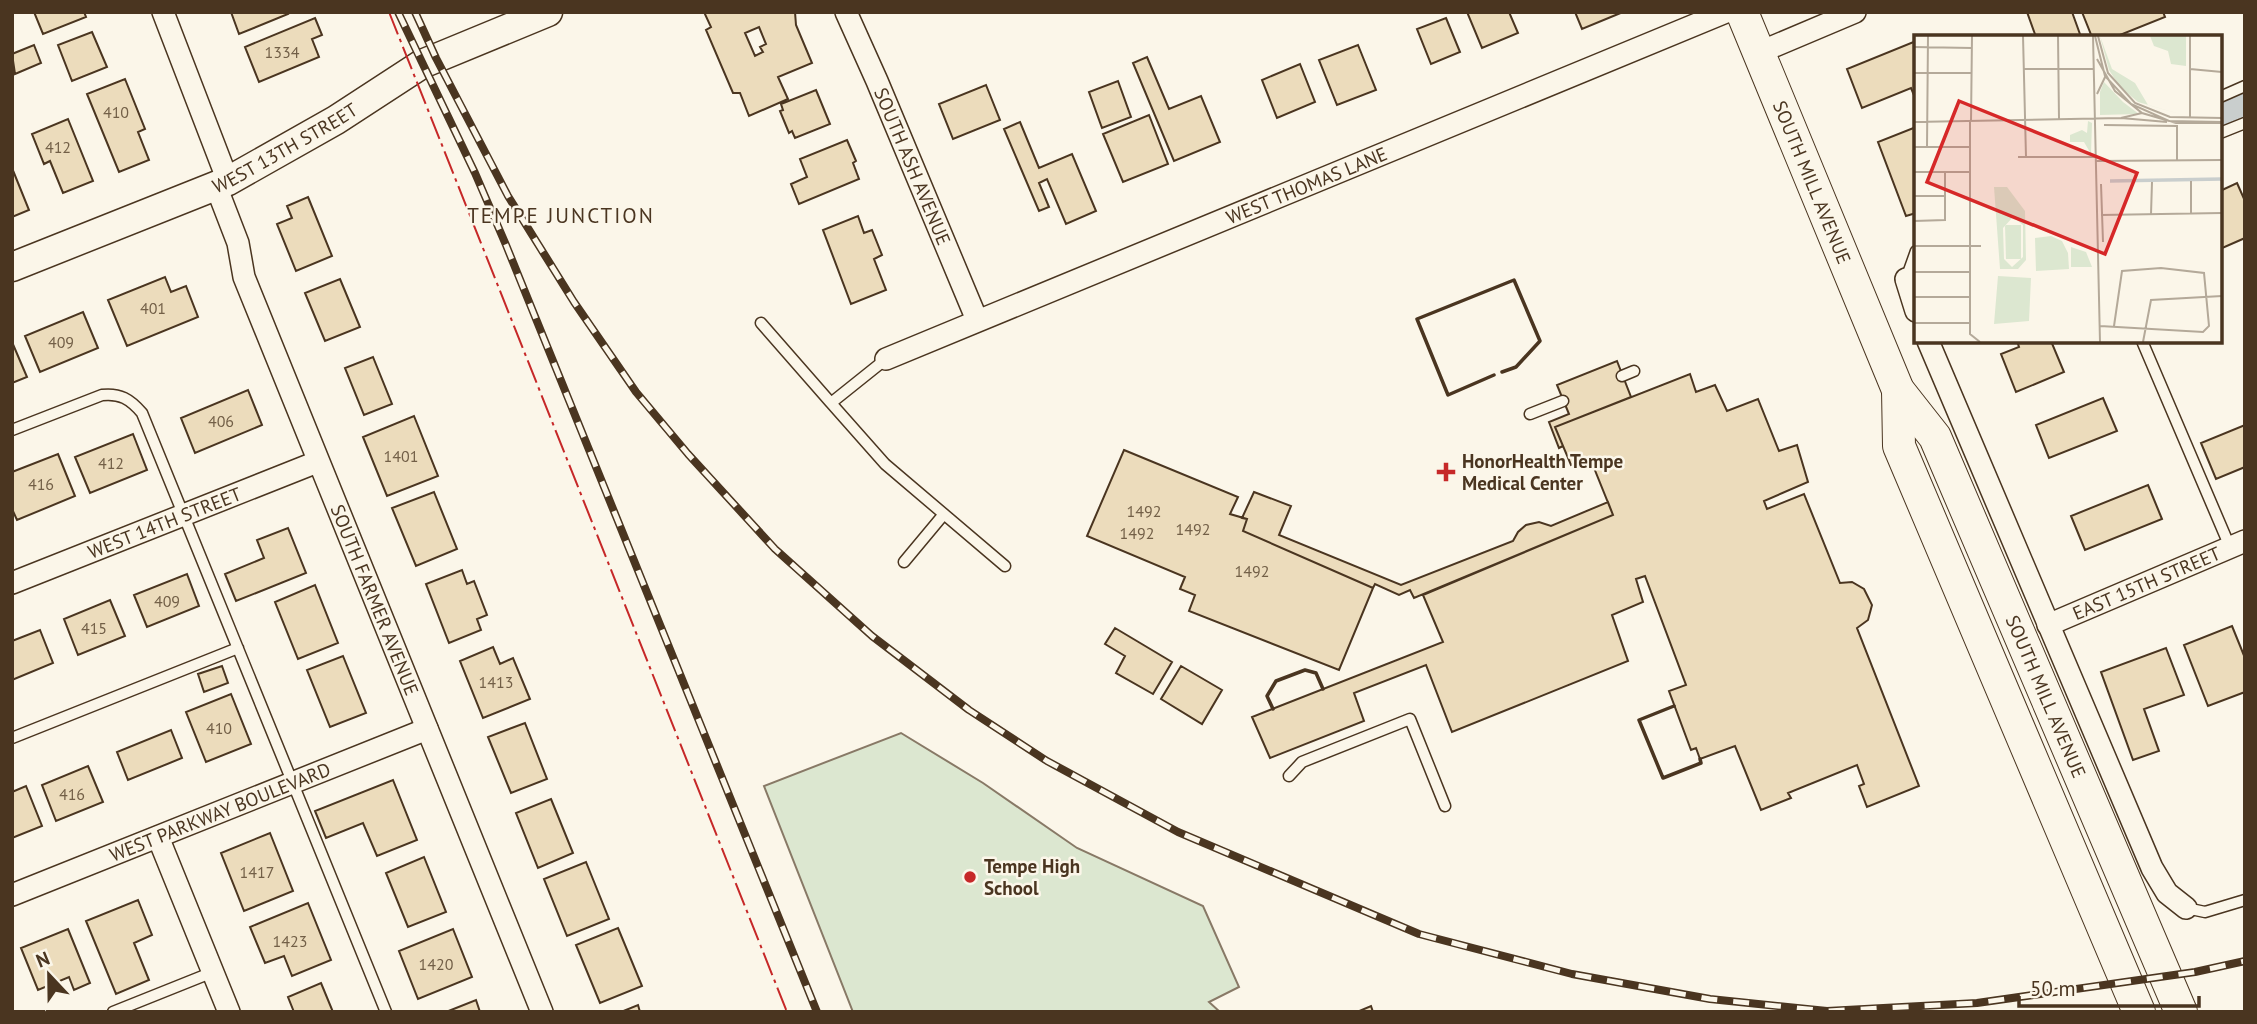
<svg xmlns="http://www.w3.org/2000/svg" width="2257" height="1024" font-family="'PT Sans',sans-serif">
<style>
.green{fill:#dce7d0;stroke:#887966;stroke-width:2}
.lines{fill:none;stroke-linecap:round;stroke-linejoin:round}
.canal{stroke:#c9cecd;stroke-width:24}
.building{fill:#ecdcbc;stroke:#4a3520;stroke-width:2;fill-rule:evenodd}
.service-casing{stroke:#4a3520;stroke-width:13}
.minor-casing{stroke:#4a3520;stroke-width:24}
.tertiary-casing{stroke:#4a3520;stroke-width:31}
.secondary-casing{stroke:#4a3520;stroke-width:34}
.service{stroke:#fbf6e9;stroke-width:10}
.minor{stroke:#fbf6e9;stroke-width:21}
.tertiary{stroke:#fbf6e9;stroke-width:28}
.secondary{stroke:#fbf6e9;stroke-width:32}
.rail-casing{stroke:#4a3520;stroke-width:8}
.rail{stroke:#fbf6e9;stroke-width:5;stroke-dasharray:16;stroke-linecap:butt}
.wall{stroke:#4a3520;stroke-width:3.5}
.power{stroke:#c62828;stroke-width:2;stroke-dasharray:24 5 3.5 5;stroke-linecap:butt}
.poi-dot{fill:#c62828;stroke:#fbf6e9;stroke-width:2.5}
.labels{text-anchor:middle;stroke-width:5;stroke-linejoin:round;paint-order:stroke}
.number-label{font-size:16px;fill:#725f47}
.street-label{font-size:19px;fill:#4a3520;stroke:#fbf6e9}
.poi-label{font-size:19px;font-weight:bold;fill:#4a3520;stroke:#fbf6e9;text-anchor:start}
.neighbourhood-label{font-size:21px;letter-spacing:2px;fill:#4a3520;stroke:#fbf6e9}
.inset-river{fill:none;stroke:#c9cecd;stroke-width:3.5}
.inset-road{fill:none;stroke:#b4a999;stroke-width:2}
.view{fill:#d62828;fill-opacity:0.15;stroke:#d62828;stroke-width:3.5}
.inset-edge{fill:none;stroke:#4a3520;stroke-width:3.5}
</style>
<rect width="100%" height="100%" fill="#fbf6e9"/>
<path class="green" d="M901,733L983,783L1077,848L1203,906L1239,987L1209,1002L1220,1012H853L764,786Z"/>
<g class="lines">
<path class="canal" d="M2220,115L2245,104"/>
</g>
<path class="building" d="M34,12H84L86,17L43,34Z
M231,12H287L288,14L239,34Z
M704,12H795L796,25L812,63L778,77L788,99L749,116L740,93H733L706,30L711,27ZM759,27L766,44L760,47L763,52L755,56L745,33Z
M1467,12H1509L1518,33L1482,48Z
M1575,12H1623L1582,29Z
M2027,12H2072L2081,37H2036Z
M2082,12H2163L2165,17L2115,37H2092Z
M315,18L322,35L312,39L319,57L259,82L245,47Z
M1446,18L1460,52L1431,64L1417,29Z
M92,32L107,67L72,81L58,45Z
M1916,41V100L1911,88L1862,108L1847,69Z
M34,45L41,63L15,74L12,54Z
M1358,45L1376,90L1337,105L1319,60Z
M1147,57L1169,109L1201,96L1220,142L1174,161L1133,63Z
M1300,64L1315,102L1277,118L1262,80Z
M125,79L145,129L138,132L149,160L119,172L87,94Z
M1118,81L1131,117L1102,128L1089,92Z
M986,85L1000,120L953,139L939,104Z
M816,90L830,124L795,138L792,131L789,133L780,111L783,110L781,104Z
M1149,115L1168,164L1123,182L1103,134Z
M68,119L93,181L63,193L50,161L44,164L32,134Z
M1020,122L1039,168L1072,154L1096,211L1066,224L1047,179L1039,183L1049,207L1039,211L1004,129Z
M1916,127V213L1906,216L1878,142Z
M847,140L856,161L853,163L859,179L799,204L791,184L807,177L800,159Z
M12,168L29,210L12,217Z
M2237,183L2245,201V238L2220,249V191Z
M308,197L332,256L296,271L277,224L292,218L287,206Z
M858,216L864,233L872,230L882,255L874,259L886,290L851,304L823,230Z
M165,277L171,292L186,286L198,317L127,346L108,300Z
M340,279L360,327L325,341L305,293Z
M83,312L98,348L40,372L25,336Z
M2017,341H2051L2064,372L2016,392L2001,354L2019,347Z
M12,342L27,377L12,383Z
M373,357L392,404L364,415L345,368Z
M1617,361L1631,397L1555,427L1563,446L1559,448L1549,422L1569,414L1557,385Z
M1690,374L1696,392L1715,385L1727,411L1758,399L1779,451L1797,445L1808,482L1764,501L1767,509L1804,494L1840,583L1852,582L1864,589L1872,605L1868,620L1857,628L1919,786L1867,807L1859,786L1864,784L1857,765L1788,793L1791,798L1761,810L1735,746L1700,759L1696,748L1691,750L1669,691L1686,685L1645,576L1636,579L1643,602L1612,615L1628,661L1452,732L1426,665L1354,693L1364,721L1270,758L1252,717L1443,642L1423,595L1613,515L1590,458L1571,465L1555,427Z
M248,390L262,425L195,453L181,418Z
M2103,398L2117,431L2049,458L2036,425Z
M414,416L438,476L387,496L363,437Z
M2245,425V467L2216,479L2201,443Z
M133,434L147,470L90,493L75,457Z
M1124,450L1238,497L1230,514L1247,519L1243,531L1373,588L1339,670L1189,611L1195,595L1180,589L1185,577L1087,536Z
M58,454L75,496L17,520L12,509V472Z
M2148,485L2162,519L2085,550L2071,516Z
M434,492L457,549L416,566L392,508Z
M1254,492L1291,506L1279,535L1401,585L1513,541L1518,532L1526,525L1539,522L1551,526L1608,502L1613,515L1414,598L1410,590L1399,595L1375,584L1373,588L1243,531L1247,519L1242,518Z
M288,528L306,573L236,601L225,574L264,558L257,540Z
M462,570L467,584L474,581L487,615L477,619L481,630L449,643L426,584Z
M187,574L199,606L147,627L134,595Z
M315,585L338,643L298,659L275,602Z
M110,600L125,636L78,655L64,619Z
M2232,626L2245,658V692L2208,706L2184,645Z
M1115,628L1172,662L1153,694L1116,673L1125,656L1105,644Z
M40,630L53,663L12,680V641Z
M493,647L500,664L513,658L530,699L483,718L460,661Z
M2166,648L2184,695L2144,709L2159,751L2133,760L2101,672Z
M343,656L366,713L330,727L307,670Z
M222,666L228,683L204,692L198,674Z
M1181,666L1222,690L1202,724L1161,699Z
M231,694L251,744L206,762L186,712Z
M525,723L547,779L511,793L488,737Z
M171,730L182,758L128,780L117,752Z
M88,766L103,802L56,821L42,785Z
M393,780L417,840L377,856L363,823L326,838L315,811Z
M26,786L42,826L12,838V792Z
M551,799L573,853L538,868L516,813Z
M270,833L293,891L244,911L221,853Z
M424,857L446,912L408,927L386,873Z
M586,862L609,919L567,936L544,879Z
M138,900L152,935L134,943L149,980L116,994L86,921Z
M308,903L331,960L292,976L284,956L265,963L250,927Z
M618,928L642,986L600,1003L576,945Z
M68,929L90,983L74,990L69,977L38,990L21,948Z
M453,929L472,977L418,999L399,951Z
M321,983L333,1012H294L288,997Z
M476,1000L480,1012H446Z
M638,1005L640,1012H621Z
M1371,1006L1373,1012H1357Z"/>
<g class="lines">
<g class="service-casing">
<path id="service" d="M2220,97L2245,86
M2220,133L2245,123
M1906,279L1916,251
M761,323L831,403L886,359
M2142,341L2230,547
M1622,376L1634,371
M831,403L885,464L1005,566
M1530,414L1563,401
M12,430L102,395C120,393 130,399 142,413L386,1012
M904,562L944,514
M12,738L238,648
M1289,776L1302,762L1410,719L1445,806
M2186,908L2205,912L2245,900
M113,1012L213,972"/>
</g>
<g class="minor-casing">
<g id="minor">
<path d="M163,12L228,181"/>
<path id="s1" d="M846,12L877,81L977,320"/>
<path d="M1758,53L1855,12"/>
<path id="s2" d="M216,186L238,243L244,277L542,1012"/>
<path d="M1906,279L1916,311"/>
<path d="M1928,341L2152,868L2167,893L2186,908"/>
<path id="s3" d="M886,359L1726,12"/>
<path id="s4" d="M12,583L317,462"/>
<path id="s5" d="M2048,625L2245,541"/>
<path d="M158,837L229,1012"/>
<path id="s6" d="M12,895L427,729"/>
</g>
</g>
<g class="tertiary-casing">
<g id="tertiary">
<path id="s7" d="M12,267L228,181L336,120L422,64L548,12"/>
</g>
</g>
<g class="secondary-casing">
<g id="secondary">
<path id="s8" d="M1742,12L1898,390L1935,437L2181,1012"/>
<path d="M1898,390L1899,446L2139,1012"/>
</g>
</g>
<use href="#service" class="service"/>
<use href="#minor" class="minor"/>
<use href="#tertiary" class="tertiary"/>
<use href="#secondary" class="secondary"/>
<g class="rail-casing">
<path id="rail" d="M398,12L475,173L506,245L817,1012
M415,12L436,58L508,196L574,302L636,392L688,454L775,549L872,636L969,710L1047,761L1178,832L1419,934L1572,974L1710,999L1827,1011L1977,1003L2195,972L2245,961"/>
</g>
<use href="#rail" class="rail"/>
<path class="wall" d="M1494,375L1448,395L1417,319L1514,280L1540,341L1516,367L1502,372
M1674,706L1639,720L1663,778L1701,763L1700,759
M1273,709L1267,696L1276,681L1305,670L1316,673L1323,689"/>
<path class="power" d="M389,12L787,1012"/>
</g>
<g class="poi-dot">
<path d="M1442.5 461.5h7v7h7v7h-7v7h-7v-7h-7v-7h7z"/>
<circle cx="970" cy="877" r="7"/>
</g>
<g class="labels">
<g class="number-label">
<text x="282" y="58">1334</text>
<text x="116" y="118">410</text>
<text x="58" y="153">412</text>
<text x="153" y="314">401</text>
<text x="61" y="348">409</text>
<text x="221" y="427">406</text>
<text x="401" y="462">1401</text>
<text x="111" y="469">412</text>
<text x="41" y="490">416</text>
<text x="1144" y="517">1492</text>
<text x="1193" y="535">1492</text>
<text x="1137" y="539">1492</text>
<text x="1252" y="577">1492</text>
<text x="167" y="607">409</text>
<text x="94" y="634">415</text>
<text x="496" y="688">1413</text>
<text x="219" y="734">410</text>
<text x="72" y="800">416</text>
<text x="257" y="878">1417</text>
<text x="290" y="947">1423</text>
<text x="436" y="970">1420</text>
</g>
<g class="street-label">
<text dy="7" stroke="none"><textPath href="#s7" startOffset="298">WEST 13TH STREET</textPath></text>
<text dy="7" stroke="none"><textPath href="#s1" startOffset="168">SOUTH ASH AVENUE</textPath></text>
<text dy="7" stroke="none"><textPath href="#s8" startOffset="184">SOUTH MILL AVENUE</textPath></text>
<text dy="7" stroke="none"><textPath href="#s3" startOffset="455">WEST THOMAS LANE</textPath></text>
<text dy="7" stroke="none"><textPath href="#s4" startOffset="164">WEST 14TH STREET</textPath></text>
<text dy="7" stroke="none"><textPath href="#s5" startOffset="107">EAST 15TH STREET</textPath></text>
<text dy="7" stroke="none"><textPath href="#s2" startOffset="444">SOUTH FARMER AVENUE</textPath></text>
<text dy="7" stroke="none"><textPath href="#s8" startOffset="751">SOUTH MILL AVENUE</textPath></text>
<text dy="7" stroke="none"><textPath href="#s6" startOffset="224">WEST PARKWAY BOULEVARD</textPath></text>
</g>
<g class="poi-label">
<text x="1462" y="468">HonorHealth Tempe<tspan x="1462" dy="22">Medical Center</tspan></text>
<text x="984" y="873">Tempe High<tspan x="984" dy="22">School</tspan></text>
</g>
<g class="neighbourhood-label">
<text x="561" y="223">TEMPE JUNCTION</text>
</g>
</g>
<g transform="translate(1914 35)">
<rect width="308" height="308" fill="#fbf6e9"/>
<path d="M186,1L198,34L221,48L234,70L273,81L224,67L206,52L195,35ZM236,1H272V31L257,29L254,16L240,11ZM190,47L209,67L225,79L186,80V57ZM174,86L178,88L177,119L170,107H156V100L168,95L173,98ZM80,152H93L111,176L112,225L104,234H86ZM99,182L109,190V222L98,232L90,224L89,193ZM91,190H107V224H92ZM137,201L148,206L154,218L155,234L122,236L121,203ZM157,212L172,217L178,232H157ZM84,241L117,243L115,286L80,289Z" fill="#dce7d0" fill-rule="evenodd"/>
<path class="inset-river" d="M196,146L308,144"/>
<path class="inset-road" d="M109,1L112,122M144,1L145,84M179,1L186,307M181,1L191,41L217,69L255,86L308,87M184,1L194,38L221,68L256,82L308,83M276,1V82M0,12L58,13M183,24L201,56L228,78L262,88H308M109,34H180M276,34L308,37M0,38H58M183,59L192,40M207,83L253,87M0,87L207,83L228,78M56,87V299L66,307M57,87L58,1M190,90L263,91V125M0,112H56M13,112L14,1M104,122H182M182,126L308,125M0,137H56M277,146V179M187,149L189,207M0,161H31M237,179L238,147M187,180L308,178M0,186L31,185V137M0,211H67M0,237H56M0,262H56M0,288H56M186,291L289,297L295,291L290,238L247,233L208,236L200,291M229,307L237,265L308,261"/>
<path class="view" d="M45,66L223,138L191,219L13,147Z"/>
<rect width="308" height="308" class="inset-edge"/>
</g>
<rect width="2257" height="1024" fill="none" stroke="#4a3520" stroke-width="28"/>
<g transform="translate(49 975) rotate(338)" stroke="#fbf6e9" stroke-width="5" paint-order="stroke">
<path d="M0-5L12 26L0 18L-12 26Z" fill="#4a3520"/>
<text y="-10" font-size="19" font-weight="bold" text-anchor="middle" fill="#4a3520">N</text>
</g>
<path d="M2019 996v10h180v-10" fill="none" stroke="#4a3520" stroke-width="3.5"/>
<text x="2030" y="996" font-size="21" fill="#4a3520" stroke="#fbf6e9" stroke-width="5" paint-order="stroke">50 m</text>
</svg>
